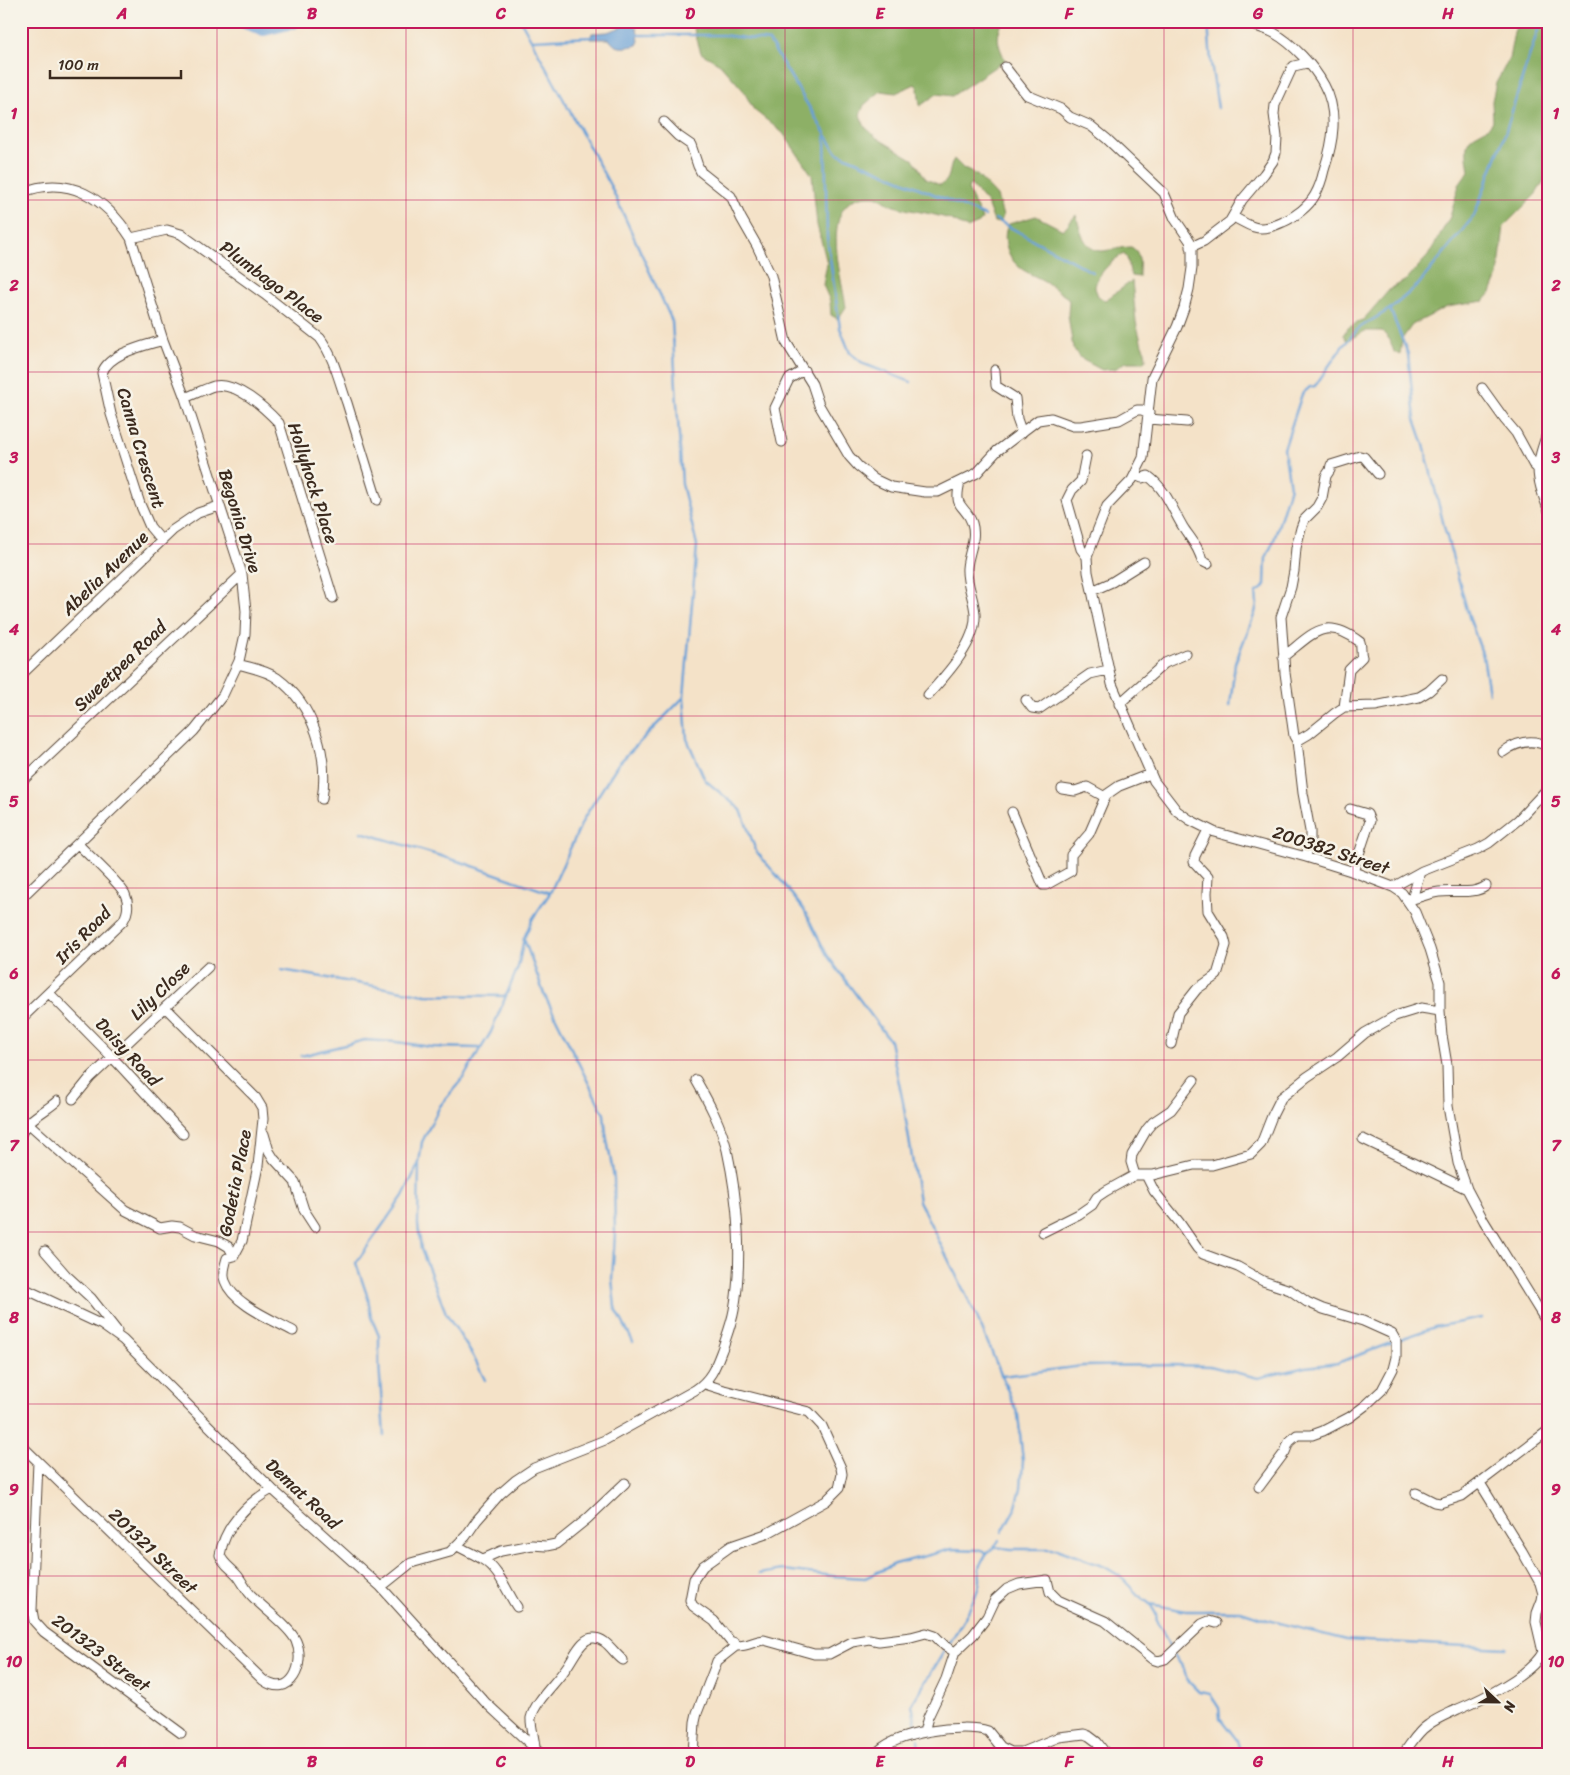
<svg xmlns="http://www.w3.org/2000/svg" width="1570" height="1775" font-family="Sriracha,sans-serif">
<style>
.forest{fill:#8db066;stroke:#646d42}
.water{fill:#69a0d7;stroke:#52657a}
.lines{fill:none;stroke-linecap:round;stroke-linejoin:round}
.stream{stroke:#69a0d7;stroke-width:2.5}
.river{stroke:#69a0d7;stroke-width:16}
.minor-casing{stroke:#574638;stroke-width:11}
.minor{stroke:#fff;stroke-width:9}
.grid{fill:none;stroke:#c2185b;stroke-width:1;stroke-opacity:0.55}
.labels{text-anchor:middle;stroke-width:5;stroke-linejoin:round;paint-order:stroke}
.street-label{font-size:18px;fill:#3b2a1e;stroke:#f7f3e8}
.neatline{fill:none;stroke:#c2185b;stroke-width:2}
.grid-label{font-size:16px;text-anchor:middle;font-weight:bold;fill:#c2185b}
</style>
<rect width="100%" height="100%" fill="#f7f3e8"/>
<filter id="ink" filterUnits="userSpaceOnUse"><feTurbulence type="fractalNoise" baseFrequency=".02" numOctaves="2"/><feDisplacementMap in="SourceGraphic" scale="10" xChannelSelector="R" yChannelSelector="G"/><feConvolveMatrix kernelMatrix="1 2 1 2 8 2 1 2 1" color-interpolation-filters="sRGB"/></filter>
<filter id="wash" filterUnits="userSpaceOnUse"><feTurbulence type="fractalNoise" baseFrequency=".0096" numOctaves="4" result="noise"/><feDisplacementMap in="SourceGraphic" scale="20" xChannelSelector="R" yChannelSelector="G"/><feGaussianBlur stdDeviation="1.12" result="paint"/><feColorMatrix in="noise" values="0 0 0 0 0 0 0 0 0 0 0 0 0 0 0 0 0 1.4 0 .05"/><feComposite in="paint" operator="in"/></filter>
<g filter="url(#wash)">
<rect width="100%" height="100%" fill="#f4e2c8"/>
<path class="forest" d="M723,21H1003C995,38 998,44 1005,60L952,96L937,94L920,106L918,88L915,84L896,93L881,91L864,105L860,115L865,127L877,138L914,160L926,179L940,185C952,181 948,168 954,159L964,169L977,175L997,196L1003,216L999,223L994,222L987,203L971,185H969L968,190L982,219L979,223L967,228C959,224 951,219 943,217C927,212 909,211 894,206C887,204 880,196 873,196C816,194 841,274 846,307L838,319L831,315L830,301L823,285L827,263L817,225L812,175L783,133L754,110L743,90L720,64L701,53L693,26Z
M1519,21H1549V172L1536,194L1504,226L1498,276L1491,293L1484,301L1447,307L1412,325L1402,339L1400,355L1394,352L1390,340L1382,331H1365L1347,341L1343,335L1348,328L1364,319L1390,289L1406,280L1428,256L1450,217L1459,185L1469,171C1468,163 1466,154 1467,146C1469,132 1488,133 1493,121L1492,101L1496,83L1509,59L1514,32Z
M1076,215C1080,229 1084,252 1103,251C1112,250 1121,247 1131,247C1142,252 1139,266 1139,277L1131,276L1127,258L1124,254C1114,258 1095,276 1095,288C1096,291 1097,293 1098,296L1104,300L1107,299L1132,281L1136,322L1142,345L1145,351L1146,359L1144,362H1125L1115,369L1102,370L1083,360L1077,354L1073,348L1068,315L1069,301L1068,298C1060,293 1053,287 1046,282C1036,276 1023,272 1016,264C1007,255 1001,235 1009,224L1036,216L1063,230Z"/>
<path class="water" d="M631,24L637,28L639,41L637,45C625,48 616,50 609,39H590L592,33L607,32Z"/>
<g class="lines">
<path class="stream" d="M521,21L611,187L672,321L682,484L697,545L684,697L687,739L705,780L741,810L756,851L778,877L804,910L827,955L890,1041L903,1102L919,1201L977,1317L1018,1415L1023,1461L1021,1488L1016,1507L1002,1532
M1208,21L1211,63L1218,108
M635,35H723L769,41L837,153L985,216
M533,40L592,37
M825,135L827,237L840,328L850,353L864,364L911,382
M995,219L1092,272
M1390,309L1408,354L1415,419L1424,445L1445,530L1469,617L1483,656L1489,693
M1230,706L1235,663L1255,613L1257,604L1256,592L1262,589L1265,585L1266,558L1274,540L1290,487L1284,449L1302,394L1310,387L1315,386L1342,347L1359,328L1390,309L1418,285L1474,216L1504,137L1527,63L1541,21
M361,832L464,863L550,893
M524,939L544,994L604,1114L606,1134L614,1178L615,1234L612,1279L615,1307L633,1342
M282,970L426,995L506,996
M301,1056L365,1040L396,1042L431,1047L480,1048
M419,1165L418,1224L421,1249L446,1313L473,1356L485,1380
M1398,1340L1435,1327L1481,1318
M1002,1376L1083,1366L1171,1365L1210,1366L1258,1378L1306,1367L1338,1363L1393,1342
M384,1436L379,1363V1336L371,1317L368,1298L356,1263L403,1196L419,1163L422,1142L440,1106L463,1078L491,1032L518,967L524,938L533,918L550,893L584,818L618,764L683,698
M995,1547L1010,1549H1057L1105,1567L1120,1576L1138,1595L1150,1604L1156,1614L1157,1623L1162,1630L1171,1650
M759,1574L783,1570L833,1576L865,1578L895,1564L952,1549L981,1550L987,1554
M1150,1604L1186,1611H1241L1268,1620L1346,1640L1506,1648
M949,1644C958,1630 979,1595 980,1580C980,1571 977,1570 982,1561C986,1553 995,1548 999,1540
M1174,1655L1184,1669L1187,1680L1199,1692L1210,1694L1219,1708L1220,1718L1237,1740L1241,1754
M917,1731L912,1704L945,1650
M918,1739L919,1753L921,1754"/>
<path class="river" d="M245,21L264,28L293,21"/>
</g>
</g>
<g filter="url(#ink)">
<g class="lines">
<g class="minor-casing">
<path id="minor" d="M1005,67L1027,95L1061,109L1070,117L1091,126L1107,139L1164,193L1175,219L1190,241L1192,250V268L1189,289L1184,308L1177,327L1152,378L1143,458L1132,480L1107,506L1087,557L1088,572L1112,684L1154,781L1177,811L1190,820L1214,832L1306,857L1351,871L1393,887L1402,893L1415,912L1430,949L1440,982V1011L1442,1035L1447,1065L1448,1106L1458,1163L1467,1189L1484,1221L1549,1326
M664,122L678,136L691,145L698,166L701,172L731,196L741,218L757,246L771,276L786,342L812,384L819,405L849,456L858,466L874,479L891,487L925,492H938L977,473L997,451L1038,420L1051,418L1073,426H1081L1119,420L1137,410H1142L1149,413
M21,193C69,173 106,199 131,238L163,340L185,398L242,574L246,611L245,634L239,661L223,695L194,731L21,898
M1233,217C1240,220 1247,225 1254,227C1264,230 1274,226 1283,222C1295,217 1309,206 1315,195C1319,188 1322,179 1324,170C1333,143 1339,112 1324,85C1314,66 1292,43 1274,33C1265,28 1254,27 1246,21
M131,238L167,230L181,234L264,294L320,338C334,357 339,381 347,403C357,435 367,467 377,500
M1191,247L1204,241L1230,221L1242,200L1264,174L1273,161L1276,153L1277,137L1274,114L1275,105L1292,68L1294,66L1307,63
M995,370L996,386L1015,398L1017,419L1022,433
M1482,388L1505,420L1516,433L1533,464L1537,468
M185,398C195,394 204,389 214,386C236,381 265,408 279,423L333,598
M1148,419L1187,422
M1549,428C1536,466 1533,472 1549,511
M782,442L775,408L789,379L804,370
M1086,456L1081,481L1072,490L1067,500L1081,549L1087,557
M1135,475L1142,478L1148,476C1166,489 1172,509 1183,527C1190,538 1199,547 1202,561L1208,564
M161,540L150,527L140,504L111,414L102,373C109,353 144,346 163,340
M1092,591L1112,582L1144,562
M1283,657C1313,634 1324,615 1360,642C1362,647 1360,652 1362,657L1349,670L1344,707
M238,664C251,668 266,670 277,678C314,705 329,756 322,799
M21,675L173,530L198,513L219,506
M928,695C946,675 977,642 975,614C974,598 966,584 967,568C968,553 977,539 972,523C965,503 953,511 960,482
M1026,700L1032,708L1039,709L1090,674L1108,670
M1119,704L1165,663L1186,654
M1297,741L1309,734L1335,713L1344,707L1375,706L1419,697L1429,691L1442,679
M1503,752C1518,741 1533,738 1549,747
M21,782L242,574
M1062,789L1075,791L1087,787L1105,797
M1350,809L1367,814L1370,821L1353,872
M1012,812L1043,885H1046L1071,871V855L1089,834L1106,795L1119,786L1150,774
M1306,857L1310,841V831L1303,793L1297,741L1294,736L1285,673L1281,617L1291,587L1294,571L1296,548L1301,528L1304,520L1317,507L1322,498L1326,476L1330,470L1331,465L1360,456L1364,457L1378,474
M1393,887L1422,871L1478,849L1489,843L1518,820L1549,787
M1412,899C1421,897 1430,893 1439,892C1454,890 1474,895 1486,886
M1408,900L1412,899L1420,872
M49,993L113,1058L183,1134
M166,1008L256,1098L262,1108L263,1119L258,1166L242,1241L234,1256L227,1258C225,1266 222,1273 225,1281C233,1304 273,1320 293,1331
M21,1019L123,921C128,913 129,903 125,894C118,881 89,856 78,844
M1171,1044L1178,1013L1197,989L1217,975L1226,945L1224,937L1208,911L1207,893L1208,877L1194,862L1195,856L1208,830
M73,1099L90,1078L208,967
M28,1123L125,1210L160,1228L172,1226L180,1227L195,1235L219,1241L229,1247L234,1256
M21,1134C28,1118 45,1112 57,1101
M264,1134L269,1151L274,1159L295,1182L304,1210L315,1227
M1363,1139L1467,1189
M1135,1175L1131,1162L1132,1155L1147,1129L1153,1122L1171,1110L1194,1080
M1146,1175L1154,1191L1179,1222L1197,1248L1203,1254L1238,1267L1263,1281L1290,1290L1307,1302L1323,1309L1363,1321L1392,1334L1396,1341V1357L1393,1369L1382,1390L1366,1405L1350,1417L1323,1431L1312,1435H1297L1289,1442L1285,1452L1259,1487
M1043,1232L1079,1214L1092,1205L1097,1197L1106,1191L1135,1175H1153L1194,1165H1212L1251,1154L1261,1144L1272,1116L1281,1098L1307,1077L1337,1057L1365,1033L1395,1016L1421,1008L1440,1011
M45,1251L66,1275L91,1298L117,1331
M21,1287L102,1325L123,1340L272,1489L381,1587L485,1702L541,1754
M21,1445L263,1680C291,1700 306,1664 296,1641C290,1627 264,1609 253,1597C246,1591 243,1582 237,1575C231,1568 223,1564 220,1555C224,1527 248,1502 272,1489
M38,1462L32,1610L34,1621L44,1632L181,1733
M1416,1493L1434,1502L1440,1503L1462,1496L1549,1430
M458,1546C466,1551 474,1554 482,1559C499,1569 507,1592 517,1607
M483,1559L501,1551L532,1545L546,1546L556,1544L587,1519L625,1483
M381,1587L411,1563L450,1552L466,1536L477,1520L500,1494L516,1480L534,1468L605,1440L695,1390C712,1379 716,1365 723,1347C727,1335 732,1322 734,1310C743,1260 738,1200 727,1150C721,1125 709,1103 696,1080
M736,1646C746,1647 754,1641 764,1640L814,1654H829L852,1642L869,1639L879,1641L911,1637L926,1633L935,1636L945,1646L955,1652
M924,1732L928,1717L946,1679L955,1652L973,1635L987,1617L995,1600L1007,1589L1019,1584L1047,1580L1050,1592L1058,1600L1105,1621L1152,1659L1158,1661L1165,1659L1202,1624L1209,1621L1216,1623
M535,1748C535,1741 530,1723 531,1718C535,1701 556,1683 566,1668C572,1660 576,1650 583,1643C586,1640 589,1638 593,1638C606,1637 614,1654 623,1660
M693,1754L695,1722L697,1713L715,1667L717,1661L736,1646L735,1643L730,1641L714,1621L693,1606L690,1600L694,1579L703,1566L731,1546L766,1534L826,1501L839,1488L842,1474L841,1468L822,1426L809,1412L724,1390L705,1384
M876,1754C893,1732 963,1723 988,1731L1001,1747L1011,1752H1022L1059,1737L1084,1734L1089,1736L1097,1742L1106,1754
M1403,1754C1411,1744 1417,1732 1428,1725C1437,1718 1448,1714 1458,1709C1482,1699 1531,1675 1543,1652L1536,1622L1537,1613L1542,1600L1543,1594L1540,1583L1522,1551L1480,1483"/>
</g>
<use href="#minor" class="minor"/>
</g>
</g>
<path class="grid" d="M217,21V1754M406,21V1754M596,21V1754M785,21V1754M974,21V1754M1164,21V1754M1353,21V1754M21,200H1549M21,372H1549M21,544H1549M21,716H1549M21,888H1549M21,1060H1549M21,1232H1549M21,1404H1549M21,1576H1549"/>
<g class="labels">
<g class="street-label">
<text transform="translate(272 282) rotate(37)" y="6">Plumbago Place</text>
<text transform="translate(141 448) rotate(73)" y="6">Canna Crescent</text>
<text transform="translate(313 483) rotate(72)" y="6">Hollyhock Place</text>
<text transform="translate(240 521) rotate(73)" y="6">Begonia Drive</text>
<text transform="translate(105 573) rotate(-44)" y="6">Abelia Avenue</text>
<text transform="translate(120 666) rotate(-44)" y="6">Sweetpea Road</text>
<text transform="translate(1331 850) rotate(18)" y="6">200382 Street</text>
<text transform="translate(83 935) rotate(-46)" y="6">Iris Road</text>
<text transform="translate(160 991) rotate(-44)" y="6">Lily Close</text>
<text transform="translate(128 1052) rotate(47)" y="6">Daisy Road</text>
<text transform="translate(235 1183) rotate(-79)" y="6">Godetia Place</text>
<text transform="translate(303 1494) rotate(43)" y="6">Demat Road</text>
<text transform="translate(153 1551) rotate(44)" y="6">201321 Street</text>
<text transform="translate(101 1653) rotate(37)" y="6">201323 Street</text>
</g>
</g>
<rect width="1570" height="1775" fill="none" stroke="#f7f3e8" stroke-width="55"/>
<g transform="translate(1498 1702) rotate(112)" stroke="#f7f3e8" stroke-width="4" paint-order="stroke">
<path d="M0-4L9 19L0 12L-9 19Z" fill="#3b2a1e"/>
<text y="-8" font-size="14" font-weight="bold" text-anchor="middle" fill="#3b2a1e">N</text>
</g>
<path d="M50 70v8h131v-8" fill="none" stroke="#3b2a1e" stroke-width="2.5"/>
<text x="58" y="70" font-size="15" fill="#3b2a1e" stroke="#f7f3e8" stroke-width="4" paint-order="stroke">100 m</text>
<rect x="28" y="28" width="1514" height="1720" class="neatline"/>
<g class="grid-label">
<text x="122" y="19">A</text>
<text x="312" y="19">B</text>
<text x="501" y="19">C</text>
<text x="690" y="19">D</text>
<text x="880" y="19">E</text>
<text x="1069" y="19">F</text>
<text x="1258" y="19">G</text>
<text x="1448" y="19">H</text>
<text x="14" y="119">1</text>
<text x="1556" y="119">1</text>
<text x="14" y="291">2</text>
<text x="1556" y="291">2</text>
<text x="14" y="463">3</text>
<text x="1556" y="463">3</text>
<text x="14" y="635">4</text>
<text x="1556" y="635">4</text>
<text x="14" y="807">5</text>
<text x="1556" y="807">5</text>
<text x="14" y="979">6</text>
<text x="1556" y="979">6</text>
<text x="14" y="1151">7</text>
<text x="1556" y="1151">7</text>
<text x="14" y="1323">8</text>
<text x="1556" y="1323">8</text>
<text x="14" y="1495">9</text>
<text x="1556" y="1495">9</text>
<text x="14" y="1667">10</text>
<text x="1556" y="1667">10</text>
<text x="122" y="1767">A</text>
<text x="312" y="1767">B</text>
<text x="501" y="1767">C</text>
<text x="690" y="1767">D</text>
<text x="880" y="1767">E</text>
<text x="1069" y="1767">F</text>
<text x="1258" y="1767">G</text>
<text x="1448" y="1767">H</text>
</g>
</svg>
